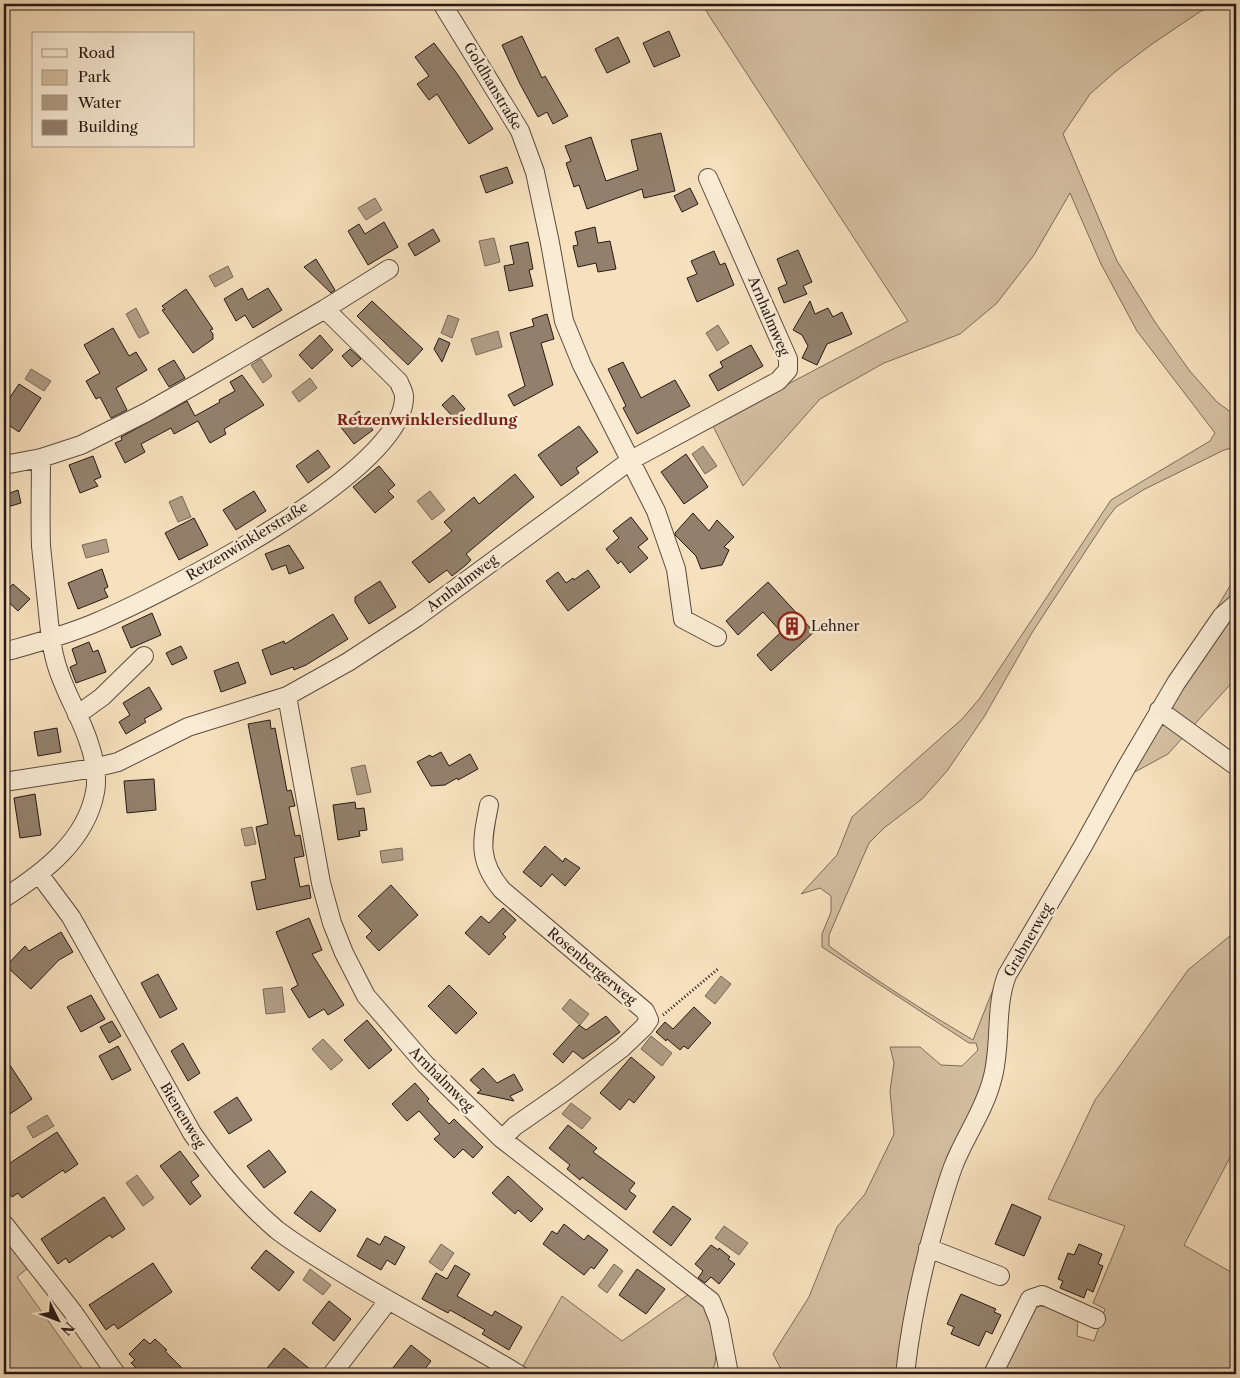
<svg xmlns="http://www.w3.org/2000/svg" width="1240" height="1378" font-family="'Libre Caslon Text',serif">
<style>
.green{fill:#d3bea0;stroke:#7d6c5a}
.water{fill:#b09c84;stroke:#796857}
.building{fill:#93806c;stroke:#271914}
.lines{fill:none;stroke-linecap:round;stroke-linejoin:round}
.minor-casing{stroke:#5b4b3e;stroke-width:20}
.path{stroke:#271914;stroke-width:3;stroke-dasharray:1 2.5;stroke-linecap:butt}
.minor{stroke:#f9ebd4;stroke-width:18}
.labels{text-anchor:middle;stroke-width:5;stroke-linejoin:round;paint-order:stroke}
.street-label{font-size:14px;fill:#271914;stroke:#f9ebd4}
.poi-label{font-size:14px;fill:#271914;stroke:#f9ebd4;text-anchor:start}
.neighbourhood-label{font-size:15px;font-weight:bold;fill:#7a1f14;stroke:#f9ebd4}
</style>
<rect width="100%" height="100%" fill="#f6e0bd"/>
<filter id="stains"><feTurbulence type="fractalNoise" baseFrequency=".004" numOctaves="4"/><feColorMatrix values="0 0 0 0 .2 0 0 0 0 .09 0 0 0 0 .02 0 0 0 .5 -.17"/></filter>
<radialGradient id="worn" r=".72"><stop offset=".6" stop-color="#630" stop-opacity="0"/><stop offset="1" stop-color="#630" stop-opacity=".3"/></radialGradient>
<path class="green" d="M703,4H1223L1201,11L1152,44L1116,71L1090,94L1063,134L1117,261L1155,322L1189,370L1217,402L1236,416V447L1224,450L1143,490L1116,507L1106,520L1033,631L984,717L947,771L922,799L884,828L869,843L829,935V946C875,980 924,1011 973,1040L994,987L991,1065L966,1128L900,1374H785L783,1373L773,1354L809,1297L837,1227L865,1194L894,1134L890,1091L894,1063L890,1047H920L941,1065L962,1066L978,1050L976,1043H969L822,947V934L831,912V896L820,888L801,894L837,855L852,817L962,719L980,698L1111,500L1210,441L1215,433L1137,331L1101,264L1070,193L1034,255L997,303L960,334L884,363L820,399L743,486L712,424L908,321L708,14Z
M1236,576V678L1168,754L1109,786Z
M1236,931V1146L1184,1245L1236,1275V1374H1001L1032,1310L1040,1306L1047,1307L1078,1318L1077,1336L1094,1341L1105,1309L1093,1303L1125,1226L1048,1199L1095,1100L1109,1081L1188,970Z
M4,1237L29,1267L17,1277L86,1374H4Z
M689,1294L708,1310L716,1351L715,1364L712,1371L709,1374H537L523,1366L562,1296L622,1341Z"/>
<path class="water" d="M375,198L382,210L366,220L358,208Z
M494,238L500,262L485,266L479,241Z
M228,266L233,277L215,287L209,276Z
M136,308L149,333L139,338L126,314Z
M448,315L459,319L452,338L441,333Z
M718,325L729,343L717,351L706,333Z
M498,331L502,347L476,355L471,339Z
M261,359L272,376L263,383L251,365Z
M31,369L51,381L44,391L25,379Z
M310,378L317,388L299,402L292,392Z
M703,446L717,466L705,474L692,454Z
M430,491L445,510L432,520L417,501Z
M182,496L191,517L178,522L169,502Z
M106,539L109,552L86,558L82,545Z
M365,765L371,792L357,795L351,768Z
M252,827L256,844L245,846L241,829Z
M402,848L403,860L382,863L380,851Z
M721,976L731,984L715,1004L705,996Z
M282,987L285,1012L266,1014L263,989Z
M570,999L589,1014L580,1025L562,1009Z
M651,1036L672,1053L662,1066L641,1049Z
M323,1039L343,1060L331,1070L312,1049Z
M571,1103L591,1118L582,1129L562,1114Z
M47,1115L54,1126L33,1138L27,1127Z
M137,1175L154,1198L143,1206L126,1183Z
M724,1226L748,1243L739,1255L715,1238Z
M441,1244L454,1253L442,1271L429,1262Z
M614,1264L623,1271L607,1293L598,1286Z
M310,1269L331,1285L323,1295L303,1280Z"/>
<path class="building" d="M669,31L680,56L654,67L643,43Z
M522,36L542,78L545,76L568,116L553,124L547,112L538,117L520,84L502,45Z
M618,37L630,62L607,73L595,49Z
M434,43L458,75L493,129L469,144L437,94L429,100L417,84L429,76L415,57Z
M661,133L675,191L644,198L642,189L587,209L579,185L574,187L566,163L571,161L565,146L591,137L606,181L638,170L631,140Z
M507,167L513,183L486,193L480,176Z
M690,188L698,204L682,212L674,196Z
M384,222L398,247L368,265L348,231L359,224L365,234Z
M595,227L598,243L610,241L616,269L598,272L596,263L578,267L573,246L578,245L575,232Z
M433,229L440,241L415,256L408,244Z
M528,242L533,269L529,270L533,286L509,291L504,266L514,264L510,246Z
M798,250L812,282L803,286L807,294L784,303L778,288L787,284L777,259Z
M714,251L720,265L725,263L734,285L697,302L687,278L697,274L691,261Z
M316,259L335,290L331,293L304,267Z
M242,288L248,300L268,288L282,310L253,328L245,315L236,321L224,299Z
M186,289L213,329L210,330L213,334V339L193,353L162,310L165,309L162,306Z
M372,301L423,349L408,365L357,316Z
M810,301L815,314L828,308L833,317L842,312L852,334L827,344L817,365L802,358L808,346L802,335L793,330Z
M547,314L554,339L541,343L553,385L514,406L508,395L525,386L510,333L534,326L532,319Z
M113,328L129,356L136,352L147,370L116,388L127,410L111,418L100,397L96,399L86,381L100,373L84,345Z
M320,335L333,350L312,369L299,355Z
M439,338L450,343L442,362L434,349Z
M751,345L763,366L718,391L709,375L723,367L720,362Z
M350,349L361,359L352,367L342,356Z
M174,360L185,378L169,387L158,369Z
M623,362L641,398L675,380L690,406L637,434L623,408L626,406L608,369Z
M242,375L264,405L224,429L226,434L210,443L198,421L174,434L171,428L141,444L145,452L125,463L115,443L122,440L121,437L187,401L195,416L220,402L219,400L235,391L230,382Z
M19,384L41,398L19,432L4,422V406Z
M453,395L465,409L454,418L442,405Z
M359,411L373,430L354,444L340,426Z
M579,426L598,452L576,468L579,473L561,486L538,455Z
M318,450L330,467L308,483L296,466Z
M686,454L708,487L684,504L661,472Z
M93,456L101,477L94,480L98,486L80,493L69,465Z
M379,466L395,485L388,491L394,497L375,513L353,487Z
M515,474L534,497L466,554L471,560L466,565L452,576L447,570L429,583L412,562L452,531L444,522L474,497L479,504Z
M18,490L21,503L4,508V495Z
M254,491L266,511L236,530L223,510Z
M693,513L709,531L717,520L734,537L724,547L729,550L722,565L701,569L696,556L675,535V533Z
M631,517L648,539L638,547L648,558L630,573L621,561L618,564L606,549L619,538L613,531Z
M194,518L208,545L179,560L165,533Z
M289,545L304,568L289,574L286,565L272,570L265,554Z
M102,569L108,587L104,589L108,597L78,609L68,583Z
M588,570L600,587L568,611L546,581L558,572L566,583L573,578L574,580Z
M380,581L396,607L369,624L355,602V597Z
M768,582L814,632L771,671L757,655L781,632L763,612L738,635L726,621Z
M13,584L30,599L18,611L4,598V594Z
M152,613L161,635L131,648L122,627Z
M333,614L348,639L306,665L294,670L293,667L271,675L262,650L284,641L285,644Z
M89,642L93,652L98,650L106,672L76,683L70,667L77,664L72,649Z
M181,646L187,658L172,665L166,653Z
M238,662L246,683L221,692L214,671Z
M149,687L162,709L144,719L146,722L126,734L119,722L130,715L123,703Z
M270,720L271,729L275,728L287,791L291,790L295,806L289,807L295,836L300,835L304,856L294,858L300,887L309,885L311,898L257,910L251,882L266,879L256,827L268,824L248,724Z
M57,728L61,752L38,756L34,732Z
M441,752L449,766L470,754L478,769L458,780L457,778L445,785L431,786L417,762L430,755L432,757Z
M154,779L156,810L127,813L124,781Z
M35,794L41,835L20,838L14,798Z
M355,802L356,809L364,808L367,830L359,831L360,836L338,840L333,805Z
M545,846L563,862L565,858L580,868L565,886L552,874L541,887L523,872Z
M391,885L418,915L379,951L366,937L372,931L358,916Z
M503,908L516,920L503,934L506,937L489,955L465,933L481,916L489,923Z
M309,918L322,950L312,954L344,1005L328,1015L324,1009L309,1018L291,989L298,985L276,932Z
M61,932L73,952L59,960L31,989L6,966L25,946L29,951Z
M158,974L177,1009L160,1018L141,983Z
M449,985L477,1013L456,1034L428,1006Z
M91,995L105,1019L81,1032L67,1007Z
M694,1007L711,1023L688,1049L684,1046L680,1050L667,1039L666,1041L656,1032L665,1022L673,1029Z
M606,1016L620,1032L583,1059L573,1051L563,1063L553,1054L579,1025L586,1030Z
M367,1020L392,1050L369,1069L344,1040Z
M112,1021L121,1036L109,1043L100,1027Z
M183,1043L200,1073L188,1081L171,1051Z
M118,1046L131,1070L112,1080L99,1056Z
M4,1056L32,1099L4,1118Z
M631,1057L655,1077L634,1103L629,1099L620,1110L600,1093Z
M483,1068L497,1083L514,1074L523,1090L510,1096L514,1101L477,1093L481,1090L470,1080Z
M415,1083L429,1099L427,1101L449,1124L454,1119L483,1147L473,1158L463,1149L454,1158L434,1139L440,1134L419,1111L407,1121L392,1104Z
M237,1097L252,1120L229,1134L214,1112Z
M568,1125L597,1148L593,1152L635,1183L629,1191L636,1196L626,1210L582,1177L580,1180L567,1169L570,1165L549,1148Z
M57,1132L78,1164L65,1173L63,1170L22,1198L18,1193L12,1197L4,1186V1167Z
M269,1150L286,1172L264,1188L247,1166Z
M180,1151L199,1176L191,1182L201,1196L190,1205L160,1166Z
M508,1176L543,1209L531,1222L518,1210L515,1214L492,1193Z
M311,1191L336,1210L320,1232L294,1213Z
M104,1197L125,1229L112,1238L110,1235L69,1263L66,1258L58,1264L41,1239Z
M1012,1204L1041,1217L1024,1256L995,1244Z
M673,1206L691,1219L671,1246L653,1232Z
M564,1224L584,1240L588,1235L608,1250L594,1269L591,1267L584,1275L543,1244L552,1231L557,1234Z
M385,1236L405,1247L395,1265L387,1260L381,1270L357,1256L367,1238L380,1245Z
M1079,1244L1102,1254L1098,1264L1103,1266L1093,1292L1087,1289L1084,1298L1060,1288L1063,1281L1058,1279L1068,1253L1074,1255Z
M711,1245L718,1250L719,1248L730,1257L728,1259L735,1264L719,1284L711,1277L705,1283L698,1278L703,1271L695,1264Z
M266,1250L294,1272L279,1291L251,1268Z
M153,1263L172,1292L118,1329L114,1324L106,1330L89,1305Z
M455,1265L470,1274L457,1296L492,1316L495,1311L522,1327L509,1350L482,1334L485,1330L464,1318L465,1317L464,1318L450,1310L448,1313L422,1299L436,1273L447,1279Z
M637,1269L665,1289L646,1314L619,1295Z
M961,1294L996,1309L994,1312L1001,1315L992,1334L986,1331L979,1346L951,1334L954,1327L947,1324Z
M329,1301L351,1319L334,1341L312,1323Z
M144,1339L150,1344L155,1339L167,1350L165,1351L188,1374H142L131,1363L135,1360L129,1354Z
M411,1345L431,1361L421,1374H388Z
M284,1348L316,1374H262Z"/>
<g class="lines">
<g class="minor-casing">
<path id="minor" d="M443,5L520,131L535,172L550,243L564,321L582,365L656,511L676,569L683,619L717,637
M325,309L389,269
M4,465L41,458L81,445L145,413L193,386L325,309L399,382C400,386 404,392 404,396C407,471 160,595 97,622C67,635 36,643 4,652
M287,696L321,883L332,923L344,953L366,996L425,1064L502,1139L711,1301L719,1321L729,1374
M1159,710L1236,766
M77,715L102,697L144,656
M4,782L94,768L118,762L188,727L287,696L348,662L417,617L631,460L778,381L788,370V359L708,178
M489,805C482,840 477,860 502,890L645,1011L649,1020L644,1027L622,1048L564,1092L515,1126L502,1139
M39,874L71,917L192,1133C216,1168 244,1202 277,1230C298,1246 321,1260 344,1274C401,1309 461,1339 518,1374
M4,898C43,873 86,841 95,792C98,778 94,757 89,743C80,714 62,689 55,659C50,641 49,621 47,603C45,584 43,565 41,546C40,517 41,487 41,458
M4,1224L73,1312L116,1374
M928,1248L1000,1276
M332,1374L388,1301
M905,1374C911,1321 922,1269 937,1218C942,1201 947,1183 953,1167C964,1138 984,1111 992,1080C1002,1046 994,1009 1007,975L1083,846L1126,768L1176,683L1222,616L1236,604
M993,1374L1030,1299L1042,1295L1096,1319"/>
</g>
<path class="path" d="M663,1015L718,969"/>
<use href="#minor" class="minor"/>
</g>
<defs>
<g id="building-ring" transform="scale(1.4375)"><circle r="9.5" fill="#f9ebd4" stroke="#8f2418" stroke-width="1.5"/><path d="M-4-6H4V6H1V3H-1V6H-4ZM-2.5-4.3h1.7v1.8h-1.7ZM.8-4.3h1.7v1.8H.8ZM-2.5-1h1.7V.8h-1.7ZM.8-1h1.7V.8H.8Z" fill="#8f2418"/></g>
</defs>
<g fill-rule="evenodd">
<use href="#building-ring" x="792" y="626"/>
</g>
<g class="labels">
<g class="street-label">
<text transform="translate(493 86) rotate(59)" y="5">Goldhanstraße</text>
<text transform="translate(769 316) rotate(67)" y="5">Arnhalmweg</text>
<text transform="translate(247 541) rotate(-31)" y="5">Retzenwinklerstraße</text>
<text transform="translate(462 583) rotate(-37)" y="5">Arnhalmweg</text>
<text transform="translate(1028 940) rotate(-60)" y="5">Grabnerweg</text>
<text transform="translate(592 966) rotate(40)" y="5">Rosenbergerweg</text>
<text transform="translate(442 1079) rotate(45)" y="5">Arnhalmweg</text>
<text transform="translate(183 1115) rotate(59)" y="5">Bienenweg</text>
</g>
<g class="poi-label">
<text x="811" y="631">Lehner</text>
</g>
<g class="neighbourhood-label">
<text x="427" y="425">Retzenwinklersiedlung</text>
</g>
</g>
<rect width="1240" height="1378" fill="none" stroke="#f6e0bd" stroke-width="20"/>
<rect x="5" y="5" width="1230" height="1368" fill="none" stroke="#271914" stroke-width="2.5"/>
<rect x="10" y="10" width="1220" height="1358" fill="none" stroke="#271914"/>
<rect x="32" y="32" width="162" height="115" fill="#f9ebd4" stroke="#a59787"/>
<rect x="42" y="49" width="25" height="8" fill="#f9ebd4" stroke="#a59787"/>
<text x="78" y="58" font-size="15" fill="#271914">Road</text>
<rect x="42" y="70" width="25" height="15" fill="#d3bea0" stroke="#a59787"/>
<text x="78" y="82" font-size="15" fill="#271914">Park</text>
<rect x="42" y="95" width="25" height="15" fill="#b09c84" stroke="#a59787"/>
<text x="78" y="108" font-size="15" fill="#271914">Water</text>
<rect x="42" y="120" width="25" height="15" fill="#93806c" stroke="#a59787"/>
<text x="78" y="132" font-size="15" fill="#271914">Building</text>
<g transform="translate(58 1320) rotate(132)" stroke="#f9ebd4" stroke-width="4" paint-order="stroke">
<path d="M0-4L9 19L0 12L-9 19Z" fill="#271914"/>
<text y="-8" font-size="14" font-weight="bold" text-anchor="middle" fill="#271914">N</text>
</g>
<rect width="100%" height="100%" filter="url(#stains)"/>
<rect width="100%" height="100%" fill="url(#worn)"/>
</svg>
